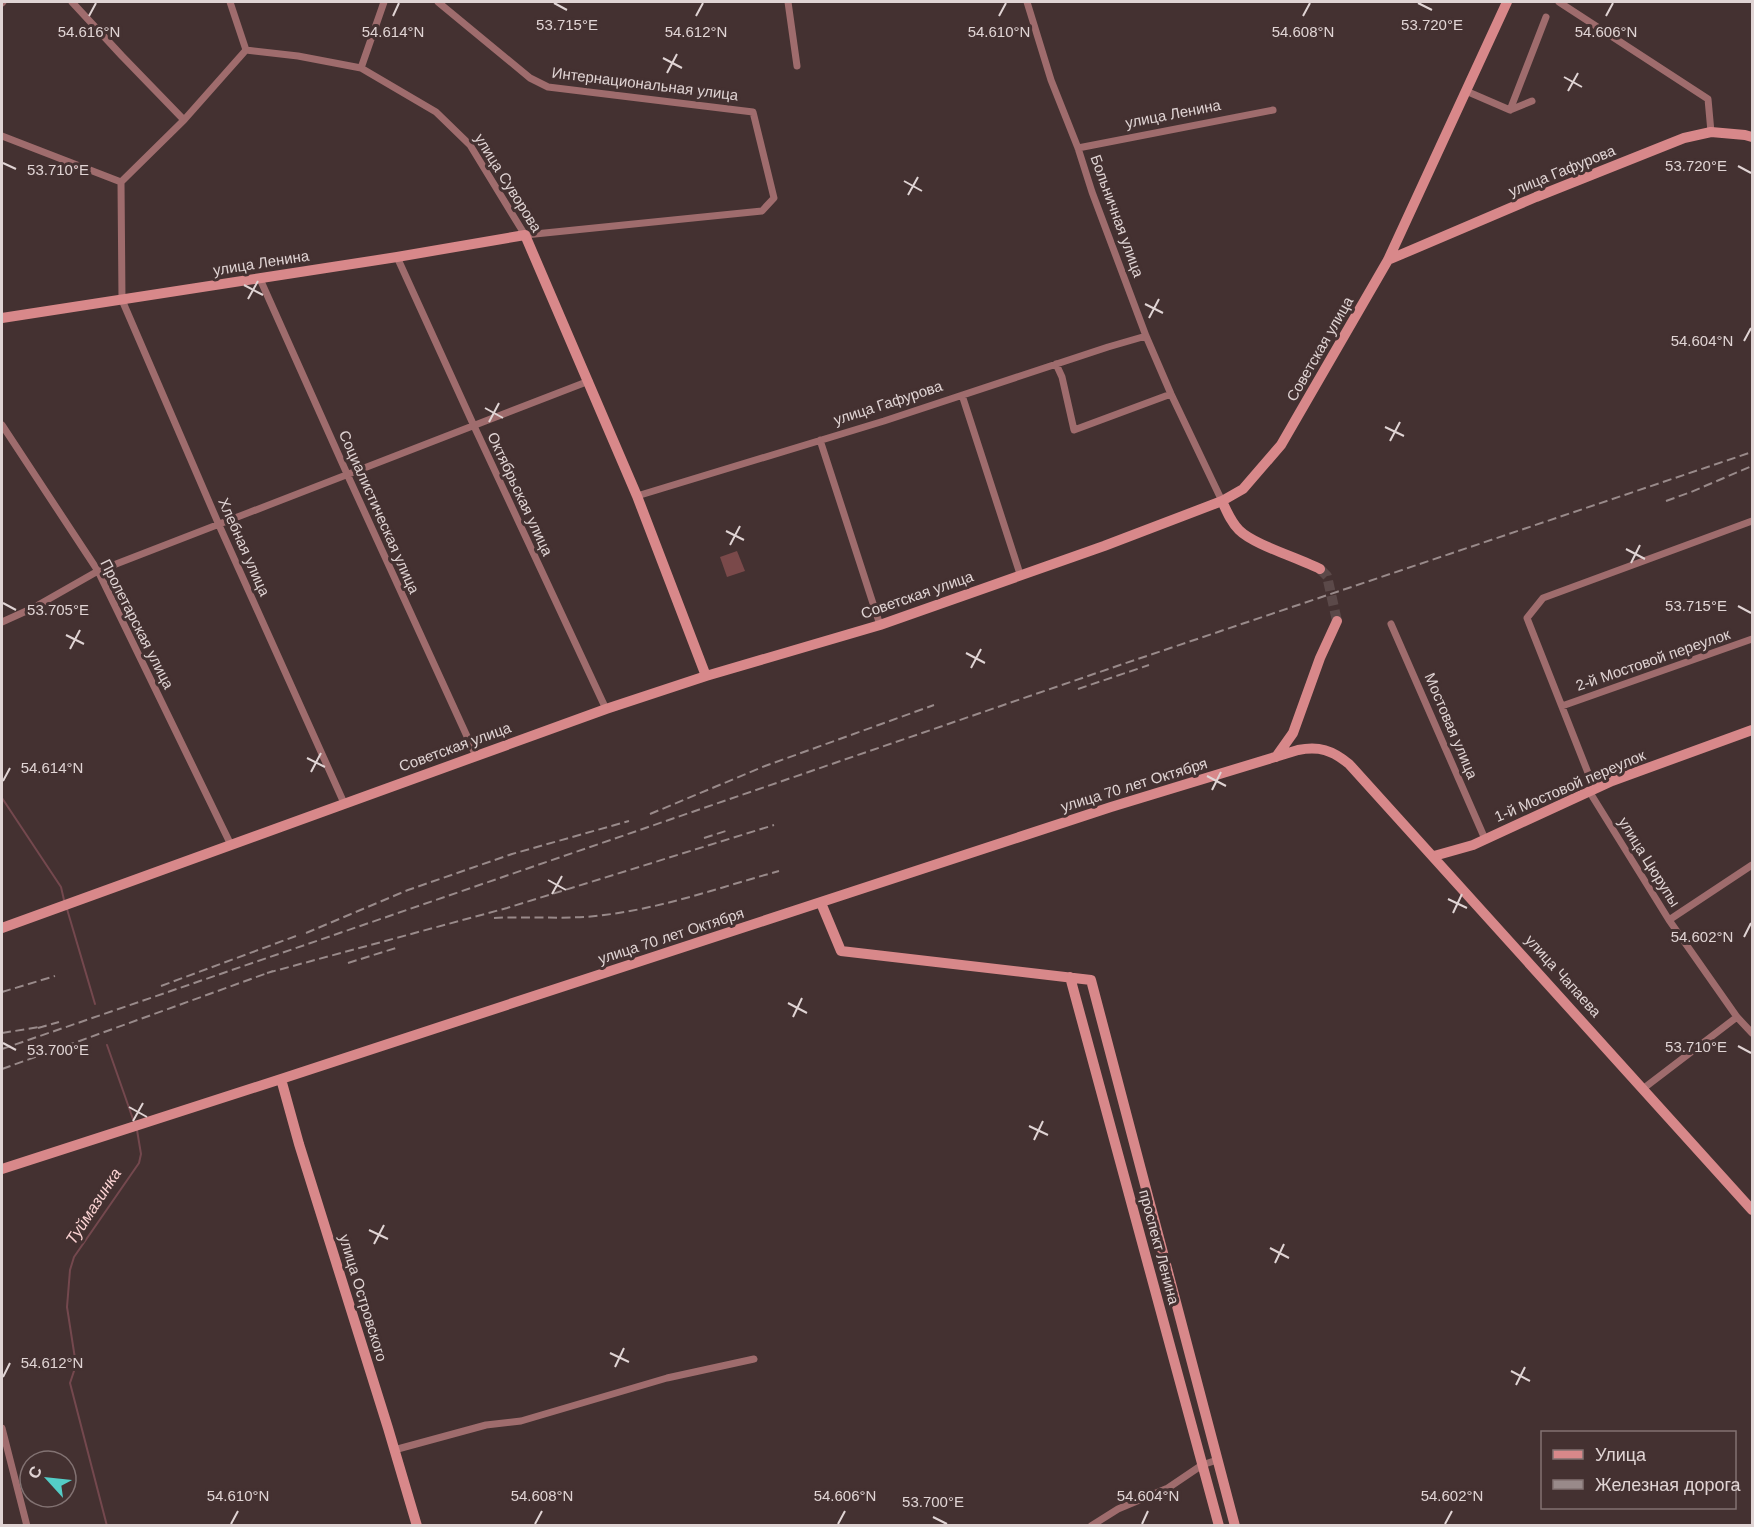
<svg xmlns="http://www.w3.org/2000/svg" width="1754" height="1527" font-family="Arial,sans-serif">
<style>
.green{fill:#7a494a}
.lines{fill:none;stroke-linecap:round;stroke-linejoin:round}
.stream{stroke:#74484e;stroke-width:2}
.secondary-tunnel{stroke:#5b4949;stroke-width:10;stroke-dasharray:10 5;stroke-linecap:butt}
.street{stroke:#9f6c6d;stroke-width:7}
.secondary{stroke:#d8888a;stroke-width:10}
.rail{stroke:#998a8a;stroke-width:2;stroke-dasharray:9 4.5;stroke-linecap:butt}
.ticks{fill:none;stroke:#e0d4d4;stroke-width:2}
.labels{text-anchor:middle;stroke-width:6;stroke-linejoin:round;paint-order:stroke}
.street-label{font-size:15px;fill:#e0d4d4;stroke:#443131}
.water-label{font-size:16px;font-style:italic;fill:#fcd3d3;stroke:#443131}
.ticks-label{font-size:15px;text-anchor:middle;fill:#e0d4d4;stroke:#443131;stroke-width:6;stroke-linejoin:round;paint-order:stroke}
</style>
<rect width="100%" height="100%" fill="#443131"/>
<path class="green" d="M737,551L745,571L727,577L720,557Z"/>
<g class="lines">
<path class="stream" d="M2,798L61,887L64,900
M67,909L95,1004
M107,1045L134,1122
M107,1526L70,1383L76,1365L67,1307L70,1270L74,1257L139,1163L141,1154L137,1130"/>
<path class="secondary-tunnel" d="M1320,569L1327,576L1337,621"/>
<path class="street" d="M72,2L122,56L184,120
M230,2L246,50
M788,2L797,66
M1027,2L1051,80L1078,148L1092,192L1146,336L1171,394L1222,501
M1559,2L1708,99L1711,132
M2,3L3,2
M361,68L384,2
M1466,91L1510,110L1546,17
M1510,110L1532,101
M2,136L121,182
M1078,148L1273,110
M397,257L474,426L606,709
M260,279L348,476L476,756
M1056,364L1062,377L1074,430L1171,394
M962,395L1020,574
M2,425L98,571L231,845
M820,440L880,625
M637,496L884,421L1108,347L1146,336
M2,622L33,608L98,571L589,381
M1391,624L1485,839
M1562,706L1752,639
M1594,788L1527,618L1543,598L1752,521
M1589,791L1669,920L1737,1017L1752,1033
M344,803L219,525L122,300L121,182L184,120L246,50L298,56L361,68L436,112L470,145L525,235L762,211L774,198L753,112L548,87L530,78L438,2
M1669,920L1752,865
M1644,1088L1737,1017
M2,1428L27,1526
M394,1450L486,1425L521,1421L667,1378L754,1359
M1091,1526L1118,1509L1168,1488L1202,1465L1217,1460"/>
<path class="secondary" d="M1388,260L1536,197L1684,138L1711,132L1745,135L1752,137
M2,318L397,257L525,235L637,496L706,676
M1222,501C1227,512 1231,522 1239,530C1254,545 1299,558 1320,569
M1276,757L1293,733L1320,658L1337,621
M1434,856L1473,845L1612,781L1752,730
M821,903L841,951L1091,980L1235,1526
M2,928L606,709L706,676L880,625L1104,546L1222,501L1243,489L1281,445L1388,260L1507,2
M1070,977L1219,1526
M281,1079L299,1144L388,1428L417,1526
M2,1169L281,1079L1111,807L1298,750C1319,746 1332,750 1349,764L1752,1210"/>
<path class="rail" d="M1666,501L1691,492L1752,466
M1078,689L1149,665
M650,814L765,766L934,705
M704,838L729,830
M494,918C530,916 568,920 604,915C663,908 721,887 779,871
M306,933L408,890L512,854L629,821
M348,963L399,947
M267,973L507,908L774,825
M161,986L296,936
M2,992L55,976
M38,1028L59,1022
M2,1033L46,1026
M2,1049L1120,665L1752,452
M2,1069L273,971"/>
</g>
<path class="ticks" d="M554,3L567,10M1418,3L1432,10M89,16L96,3M393,16L399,3M696,16L703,3M999,16L1006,3M1303,16L1310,3M1606,16L1613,3M663,58L682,68M667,73L677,54M1564,77L1582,87M1568,91L1578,73M3,163L16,169M1738,166L1751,173M904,181L922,191M908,195L918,177M244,285L263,295M248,299L258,281M1145,304L1163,313M1149,318L1159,299M1744,341L1751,328M485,408L503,418M489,422L499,403M1385,427L1404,436M1390,441L1400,422M726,531L744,540M730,545L740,526M1626,549L1645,559M1631,563L1640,545M3,603L16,610M1738,606L1751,613M66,635L84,644M70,649L80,630M966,653L985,663M971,668L981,649M307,758L325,767M311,772L321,753M1207,776L1226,786M3,781L10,768M1212,790L1221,772M548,880L566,890M552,894L562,876M1448,899L1467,908M1453,913L1462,894M1744,937L1751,923M788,1003L807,1013M793,1017L802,998M3,1043L16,1050M1738,1046L1751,1053M129,1107L147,1117M133,1121L143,1103M1029,1126L1048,1135M1034,1140L1043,1121M369,1230L388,1239M374,1244L384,1225M1270,1248L1289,1258M1275,1263L1284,1244M610,1353L629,1362M615,1367L624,1348M1511,1371L1530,1381M3,1377L10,1363M1516,1385L1525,1367M933,1517L947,1524M231,1524L238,1511M535,1524L542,1511M838,1524L845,1511M1142,1524L1148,1511M1445,1524L1452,1511"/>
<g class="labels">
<g class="street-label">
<text transform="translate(645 84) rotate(7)" y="5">Интернациональная улица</text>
<text transform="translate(1173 114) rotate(-11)" y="5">улица Ленина</text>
<text transform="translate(1562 171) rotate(-22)" y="5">улица Гафурова</text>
<text transform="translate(508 183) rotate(58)" y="5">улица Суворова</text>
<text transform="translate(1117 216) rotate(70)" y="5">Больничная улица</text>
<text transform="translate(261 263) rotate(-9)" y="5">улица Ленина</text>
<text transform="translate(1320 349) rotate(-60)" y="5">Советская улица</text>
<text transform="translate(888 403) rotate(-18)" y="5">улица Гафурова</text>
<text transform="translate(520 494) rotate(65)" y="5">Октябрьская улица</text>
<text transform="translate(379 512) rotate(66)" y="5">Социалистическая улица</text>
<text transform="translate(244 547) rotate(66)" y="5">Хлебная улица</text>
<text transform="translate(917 595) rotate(-19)" y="5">Советская улица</text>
<text transform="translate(137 624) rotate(63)" y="5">Пролетарская улица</text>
<text transform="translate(1653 660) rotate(-19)" y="5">2-й Мостовой переулок</text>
<text transform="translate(1451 726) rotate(67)" y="5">Мостовая улица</text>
<text transform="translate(455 747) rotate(-20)" y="5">Советская улица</text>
<text transform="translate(1134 785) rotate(-17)" y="5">улица 70 лет Октября</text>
<text transform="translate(1570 786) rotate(-23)" y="5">1-й Мостовой переулок</text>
<text transform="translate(1649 862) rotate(58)" y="5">улица Цюрупы</text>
<text transform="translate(671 936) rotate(-18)" y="5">улица 70 лет Октября</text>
<text transform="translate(1563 976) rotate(48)" y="5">улица Чапаева</text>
<text transform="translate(1159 1247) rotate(75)" y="5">проспект Ленина</text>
<text transform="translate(363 1298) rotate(73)" y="5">улица Островского</text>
</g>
<g class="water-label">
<text transform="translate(93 1206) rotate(-57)" y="6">Туймазинка</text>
</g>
</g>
<g class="ticks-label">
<text x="567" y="30">53.715°E</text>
<text x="1432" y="30">53.720°E</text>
<text x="89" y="37">54.616°N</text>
<text x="393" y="37">54.614°N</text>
<text x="696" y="37">54.612°N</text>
<text x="999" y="37">54.610°N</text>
<text x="1303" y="37">54.608°N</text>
<text x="1606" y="37">54.606°N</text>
<text x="1696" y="171">53.720°E</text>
<text x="58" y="175">53.710°E</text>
<text x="1702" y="346">54.604°N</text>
<text x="1696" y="611">53.715°E</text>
<text x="58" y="615">53.705°E</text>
<text x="52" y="773">54.614°N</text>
<text x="1702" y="942">54.602°N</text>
<text x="1696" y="1052">53.710°E</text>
<text x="58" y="1055">53.700°E</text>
<text x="52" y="1368">54.612°N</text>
<text x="238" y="1501">54.610°N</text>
<text x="542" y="1501">54.608°N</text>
<text x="845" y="1501">54.606°N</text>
<text x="1148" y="1501">54.604°N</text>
<text x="1452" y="1501">54.602°N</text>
<text x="933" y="1507">53.700°E</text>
</g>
<rect width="1754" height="1527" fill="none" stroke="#e0d4d4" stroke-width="6"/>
<rect x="1541" y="1431" width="195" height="78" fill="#443131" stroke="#827272" stroke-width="1.5"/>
<rect x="1553" y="1450" width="30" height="9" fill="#d8888a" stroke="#827272" stroke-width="1.5"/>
<text x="1595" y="1461" font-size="18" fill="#e0d4d4">Улица</text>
<rect x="1553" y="1480" width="30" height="9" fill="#998a8a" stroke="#827272" stroke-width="1.5"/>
<text x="1595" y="1491" font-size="18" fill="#e0d4d4">Железная дорога</text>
<g transform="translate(48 1479) rotate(297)"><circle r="28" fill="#443131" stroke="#827272" stroke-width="1.5"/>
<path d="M0-4.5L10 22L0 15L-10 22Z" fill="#54cdc7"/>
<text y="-9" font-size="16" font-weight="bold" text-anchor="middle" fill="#e0d4d4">С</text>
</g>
</svg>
